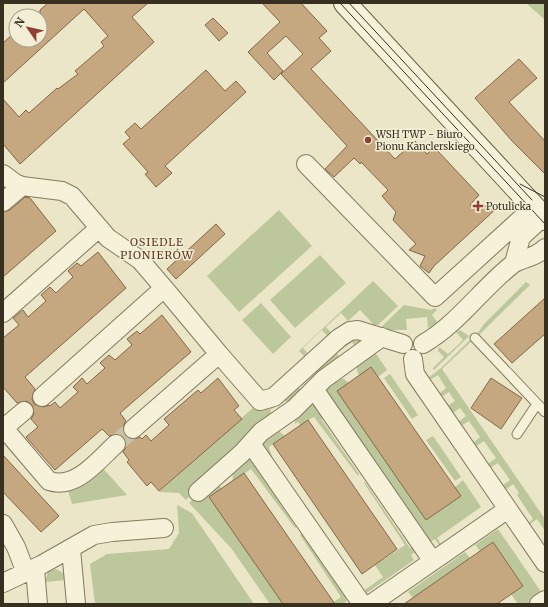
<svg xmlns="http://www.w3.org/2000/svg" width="548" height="607" font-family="Merriweather,serif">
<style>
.green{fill:#bcc89c}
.building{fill:#c6a880;stroke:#836746}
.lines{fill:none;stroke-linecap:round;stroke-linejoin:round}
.street-tunnel{stroke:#c7c1a6;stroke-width:18;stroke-dasharray:18 9;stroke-linecap:butt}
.lane-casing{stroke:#85795e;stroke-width:11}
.street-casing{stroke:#85795e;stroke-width:20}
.secondary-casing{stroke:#675a41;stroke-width:24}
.lane{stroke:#f6f2da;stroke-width:9}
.street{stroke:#f6f2da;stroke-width:18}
.secondary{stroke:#f6f2da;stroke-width:22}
.tram{stroke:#372f20;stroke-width:1}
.poi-dot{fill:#904033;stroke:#f3efd6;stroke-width:1.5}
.labels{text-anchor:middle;stroke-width:3;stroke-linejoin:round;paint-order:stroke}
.poi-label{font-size:10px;fill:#372f20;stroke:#f3efd6;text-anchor:start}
.neighbourhood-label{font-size:11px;letter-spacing:1px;fill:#603923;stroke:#f3efd6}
</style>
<rect width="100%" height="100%" fill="#ebe6c7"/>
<path class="green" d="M526,3H545V20Z
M279,210L312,246L239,312L207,276Z
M320,255L346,283L295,328L270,300Z
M373,281L398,306L378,325H374L360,310L348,321L341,313L326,327L333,335L329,338L322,330L303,348L310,356L307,359L299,351Z
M526,282L530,285L478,336L477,334L484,324Z
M261,303L291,337L273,354L242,320Z
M404,305L431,310L435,308L437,310L432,315L438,323L428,328L427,317L406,319L407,330H378Z
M460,330L469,336L434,370L433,368L444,357L438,351L439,347L448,354L463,340L456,332Z
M351,336L359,338L360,343L356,348L352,342L337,353L340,359L318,375L314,371Z
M471,339L473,340L442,369L545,519V531L537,519L529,525L527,524L533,519L517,495L519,493L513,484L505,490L502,486L510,480L498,463L490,468L488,464L496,458L484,441L475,447L473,443L480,437L469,421L461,426L458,422L466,416L460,408L451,414L446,407L455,401L449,392L440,398L438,395L446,388L438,375L428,381L427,379L441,368Z
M371,352L377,355L387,370L378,377L371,367L359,376L357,370V363Z
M390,374L418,415L412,419L384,378Z
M311,375L298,387L301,391L288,404L285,400L270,410L272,414L186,500L179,493L159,492L255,406L264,409H269Z
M337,378L344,379L349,383L337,391L426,520L461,496L455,487L463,480L481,507L437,538L443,547L441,548L435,539L427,544L325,390Z
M309,404L317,405L326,415L321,419L359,474L358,476L314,417L300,425L298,422L295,424V418Z
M275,430L279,431L285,436L269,447L272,457L343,563L262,449L261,440Z
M433,436L461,477L455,481L426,440Z
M251,457L262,468L258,471L296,527L295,528L251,469L233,481C230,468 241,464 251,457Z
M100,465L127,495L72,504L67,487Z
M365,482L410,548L415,545L418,550L411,555L414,560L364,595L363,591L383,577L375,565L405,545L364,483Z
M217,485L222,488L256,565L283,604H270L231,548L189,503L198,494Z
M177,505L192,513L254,604H95L90,564L107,554L169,549L179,533Z
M498,529L544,596L532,604H518L511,594L523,586L493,542L480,551L475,545Z
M302,534L347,600L344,604H331L341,597L300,535Z
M465,552L470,558L413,598L408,592Z
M56,569L65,574L67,580L45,582L48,572Z"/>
<path class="building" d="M48,3H148L132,17L154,42L20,164L3,144V99L19,117L26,110L29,113L57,88L58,89L78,74L75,71L104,46L101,42L108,36L84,9L3,83V43L16,31V40H40V10Z
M262,3H301L327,31L319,38L331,51L311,69L395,159L415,141L427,154L434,147L479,195L470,205L498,207L434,266L429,273L420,266L425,256L409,250L416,244L393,220L396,212L382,196L388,190L361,162L360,164L354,158L334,177L325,169L347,146L281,74L303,54L286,36L267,53L283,71L274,80L248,52L280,22Z
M213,18L228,33L219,41L205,25Z
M519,59L537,78L509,102L545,141V174L512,141L475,98Z
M206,70L225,91L236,81L246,92L165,166L172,173L156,187L145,174L148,172L123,144L130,138L125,132L135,123L141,129Z
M25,197L30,198L56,231L3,277V212L10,210Z
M216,224L225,234L176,279L167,269Z
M98,252L126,288L25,377L35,389L32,399L34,404L44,407L49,405L50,406L55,402L60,408L78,392L73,387L82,378L87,384L105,368L100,363L109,355L115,360L132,345L127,339L137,331L140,334L162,315L191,352L120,413L126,421L123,426L125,436L135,439L140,437L142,439L146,435L151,441L169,425L164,419L198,390L201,393L218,378L239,406L234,410L242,419L159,491L151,482L147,486L127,462L129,460L123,452L126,447L124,437L119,434L109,436L102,429L55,470L26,437L38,427L31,419L34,414L32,405L27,401L17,403L3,387V338L19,325L13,318L23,310L28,317L46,301L41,295L50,287L56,293L73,277L68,271L77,263L81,266Z
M545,298V334L512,363L494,344Z
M371,367L461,496L426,520L337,391Z
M491,378L522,398L501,429L471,408Z
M308,420L397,549L362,574L273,444Z
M3,455L59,516L41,532L3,492Z
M244,473L291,541L335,604H283L209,497Z
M493,542L523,586L497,604H404Z"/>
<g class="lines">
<path class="street-tunnel" d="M116,444L133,429"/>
<g class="lane-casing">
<path id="lane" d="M475,338L545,412
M517,434L537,404"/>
</g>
<g class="street-casing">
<path id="street" d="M306,164L435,297L534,207
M3,174L15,183L22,186L62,191L72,196L108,238L140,260L164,288L42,397
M3,202L22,186
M514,263L521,237L543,217
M3,313L99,228
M423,344C458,324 481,289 513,264C523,257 534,259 545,248
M219,354L260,401L274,397L339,338L350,331L358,330L403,344
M413,359L415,374L545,563
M314,389L432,560
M3,427L49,481C76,490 98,460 116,444
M4,428L24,411
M133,429L219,354L164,288
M251,444L362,604
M198,492L242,453L261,432L294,409L324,379L382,337
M3,524L16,547L26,573
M71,549L76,604
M35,569L38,604
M3,583L41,565L94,535L112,532L164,528
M371,604L508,509
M539,604L545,600"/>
</g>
<g class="secondary-casing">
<path id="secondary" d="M345,3L545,219"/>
</g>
<use href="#lane" class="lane"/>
<use href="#street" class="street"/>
<use href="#secondary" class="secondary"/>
<path class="tram" d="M340,3L545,224
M349,3L532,200
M520,184L545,197"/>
</g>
<g class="poi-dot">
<circle cx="368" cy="140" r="4"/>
<path d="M476 200h4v4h4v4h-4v4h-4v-4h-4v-4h4z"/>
</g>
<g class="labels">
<g class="poi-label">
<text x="376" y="138">WSH TWP - Biuro<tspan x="376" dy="12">Pionu Kanclerskiego</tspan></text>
<text x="486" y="210">Potulicka</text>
</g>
<g class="neighbourhood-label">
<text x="157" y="246">OSIEDLE<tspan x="157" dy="13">PIONIERÓW</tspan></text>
</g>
</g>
<rect width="548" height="607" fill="none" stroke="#372f20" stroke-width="8"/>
<g transform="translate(28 28) rotate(304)"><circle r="19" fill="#f3efd6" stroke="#a8a28d"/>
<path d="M0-3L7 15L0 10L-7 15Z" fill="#904033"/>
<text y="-6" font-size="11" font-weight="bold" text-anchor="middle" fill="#372f20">N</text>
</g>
</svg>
